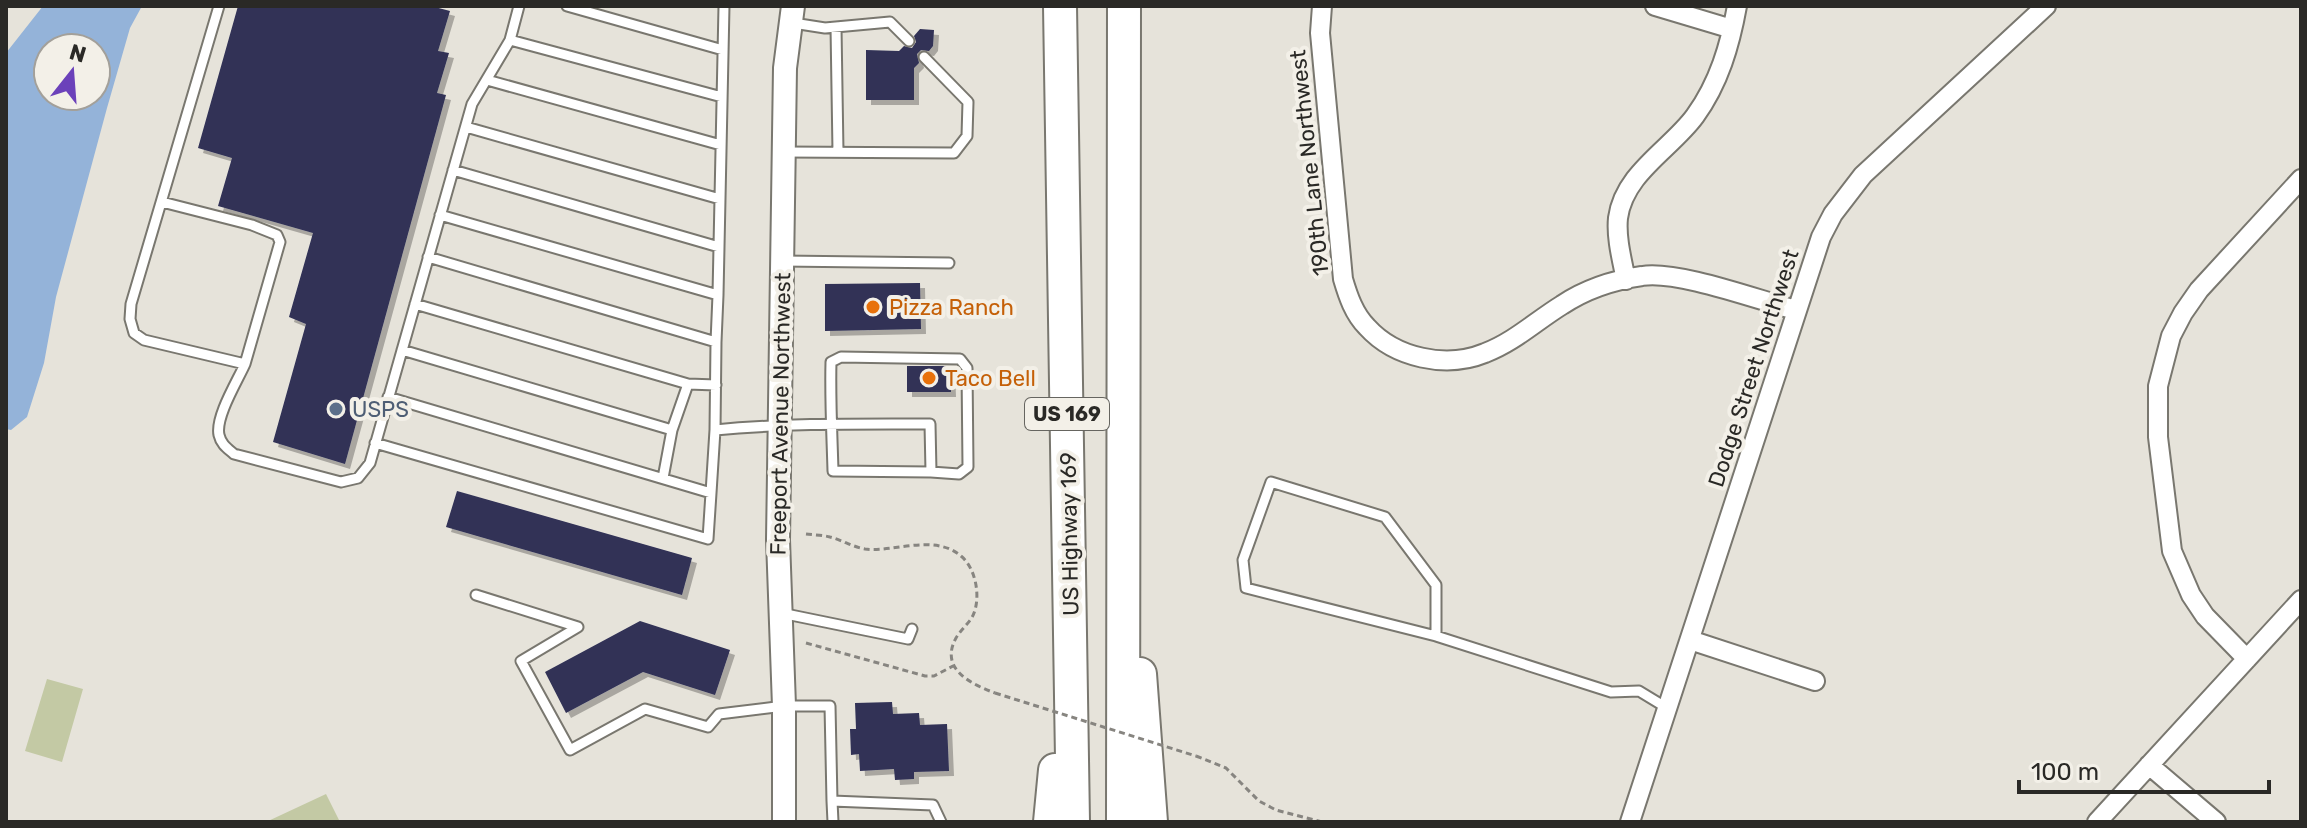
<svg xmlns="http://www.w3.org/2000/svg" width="2307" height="828" font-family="Rubik,sans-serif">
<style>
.green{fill:#c3c9a4}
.water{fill:#94b3d9;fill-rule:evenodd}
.building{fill:#303156;filter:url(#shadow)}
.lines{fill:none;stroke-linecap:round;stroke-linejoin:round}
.service-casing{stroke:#79776f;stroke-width:13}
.minor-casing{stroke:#79776f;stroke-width:22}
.tertiary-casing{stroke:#79776f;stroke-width:26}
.motorway-casing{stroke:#79776f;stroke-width:36}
.path{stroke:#878580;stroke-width:3;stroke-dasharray:6 4;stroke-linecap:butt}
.service{stroke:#fff;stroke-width:9}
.minor{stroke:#fff;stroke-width:18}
.tertiary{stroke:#fff;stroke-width:22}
.motorway{stroke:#fff;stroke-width:32}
.path-bridge{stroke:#878580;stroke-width:3;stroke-dasharray:6 4;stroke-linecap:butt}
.food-dot{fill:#e8710a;stroke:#f3f0e8;stroke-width:3}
.service-dot{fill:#5c6f8a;stroke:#f3f0e8;stroke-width:3}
.labels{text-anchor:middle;stroke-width:8;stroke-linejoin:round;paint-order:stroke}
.shield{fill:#f3f0e8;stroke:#666560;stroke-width:2}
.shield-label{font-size:20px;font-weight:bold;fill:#2a2926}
.street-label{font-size:22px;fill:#2a2926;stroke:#f3f0e8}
.food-label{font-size:22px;fill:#c56008;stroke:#f3f0e8;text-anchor:start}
.service-label{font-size:22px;fill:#4e5e75;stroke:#f3f0e8;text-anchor:start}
</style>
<defs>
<filter id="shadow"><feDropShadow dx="5" dy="5" stdDeviation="0" flood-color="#0004"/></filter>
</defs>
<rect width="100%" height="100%" fill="#e6e3da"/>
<path class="green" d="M47,679L83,689L62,762L25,751Z
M326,794L340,822H266Z"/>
<path class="water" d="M43,6H142L130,28L107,108L56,297L44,363L27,417L11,430L6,429V53ZM48,48H96V96H48Z"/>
<path class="building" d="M238,6H431L450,11L438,51L449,53L437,93L446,95L345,464L273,442L306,324L289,317L313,233L218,206L232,158L198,148Z
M920,29L934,30L933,46L929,51L921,50L917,54L919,63L914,68V100H866V50L899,51L904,46L912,48L916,42L914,36Z
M920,283L921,329L825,331V284Z
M907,366H950L951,392H907Z
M457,491L692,558L682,595L446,527Z
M640,621L730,650L715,695L643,672L566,713L545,672Z
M892,702L893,714L919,713L920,725L947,724L949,771L914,772V779L895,780L894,769L860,771L859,754L851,755L850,729H856L855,703Z"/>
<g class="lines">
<g class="service-casing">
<path id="service" d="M219,6L131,304L130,319L134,333L144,340L245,364C238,380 215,417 219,435C221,444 227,448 234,454L341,482L358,478L370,463L472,104L510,40L519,6
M567,6L723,50
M793,23L825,28L890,22L909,41
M836,27L838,152
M510,40L722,97
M487,80L721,145
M466,127L720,199
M784,152L954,153L967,136L968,102L924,57
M453,170L719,247
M162,202L252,225L277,235L280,242L245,364
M440,215L718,295L716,342
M428,257L716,342L715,430
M782,261L949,263
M718,295L724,6
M415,304L688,384L672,430
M402,350L672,430L663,478
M688,384L716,385
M388,397L711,493L715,430C787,423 858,424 930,424L931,472L833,471C832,435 830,399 831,362L841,357L960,359L967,368L968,467L959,474L931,472
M375,443L708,539L711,493
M476,595L578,627L521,661L570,750L645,709L708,727L719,714L784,706H830L832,801
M781,613L908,639L912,629
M1436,636V585L1385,517L1271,482L1243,560L1246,588L1436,636L1611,692L1639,691L1667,708
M833,822L832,801L933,805L941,822"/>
</g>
<g class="minor-casing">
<path id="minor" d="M1322,6L1320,33L1343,279C1348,296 1354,314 1367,327C1395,358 1446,369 1485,353C1514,342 1536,321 1562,305C1586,289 1614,280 1642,276C1677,270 1758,300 1796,310
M1655,6L1732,29
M1626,280C1622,260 1616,238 1618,218C1624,173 1671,149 1695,116C1719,83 1730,45 1737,6
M1690,640L1815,681
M2247,659L2205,616L2191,595L2172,551L2158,437V386L2171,336L2183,313L2199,290L2301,179
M2149,765L2216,822
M1630,822L1821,237L1833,214L1863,175L2046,6
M2097,822L2301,600"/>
</g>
<g class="tertiary-casing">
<path id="tertiary" d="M784,822V706L778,540L785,68L793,6"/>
</g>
<g class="motorway-casing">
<path id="motorway" d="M1060,6L1073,822
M1140,674L1151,822
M1050,822L1055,770
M1123,822L1124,6"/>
</g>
<path class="path" d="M806,534C814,535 823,535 830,537C842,540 853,547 865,549C893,553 934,533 961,556C977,569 982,602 971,619C966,626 960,631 956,638C939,669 971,684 995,693
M806,643L925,676H934L953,666
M1196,756L1226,768L1259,801L1276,810L1322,822"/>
<use href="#service" class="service"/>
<use href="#minor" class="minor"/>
<use href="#tertiary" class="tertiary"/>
<use href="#motorway" class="motorway"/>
<path class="path-bridge" d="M995,693L1196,756"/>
</g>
<g class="food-dot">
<circle cx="873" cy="307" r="8"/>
<circle cx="929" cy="378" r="8"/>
</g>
<circle class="service-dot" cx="336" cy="409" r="8"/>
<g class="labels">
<rect class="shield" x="1025" y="398" width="84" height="32" rx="6"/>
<g class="shield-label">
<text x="1067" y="421">US 169</text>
</g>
<g class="street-label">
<text transform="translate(1309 163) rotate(-96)" y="8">190th Lane Northwest</text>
<text transform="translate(1753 368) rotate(-72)" y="8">Dodge Street Northwest</text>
<text transform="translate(780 414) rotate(-89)" y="8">Freeport Avenue Northwest</text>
<text transform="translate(1069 534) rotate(-91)" y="8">US Highway 169</text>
</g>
<g class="food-label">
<text x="889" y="315">Pizza Ranch</text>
<text x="945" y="386">Taco Bell</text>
</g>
<g class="service-label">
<text x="352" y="417">USPS</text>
</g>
</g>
<rect width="2307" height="828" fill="none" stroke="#2a2926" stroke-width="16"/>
<g transform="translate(72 72) rotate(17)"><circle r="38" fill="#f3f0e8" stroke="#a3a09a" stroke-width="2"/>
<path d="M0-6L14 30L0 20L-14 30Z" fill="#6b41ba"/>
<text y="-12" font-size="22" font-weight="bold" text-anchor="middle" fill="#2a2926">N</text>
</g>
<path d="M2019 780v12h250v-12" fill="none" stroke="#2a2926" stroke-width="4"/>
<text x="2031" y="780" font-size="24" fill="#2a2926" stroke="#f3f0e8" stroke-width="6" paint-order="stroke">100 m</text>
</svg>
